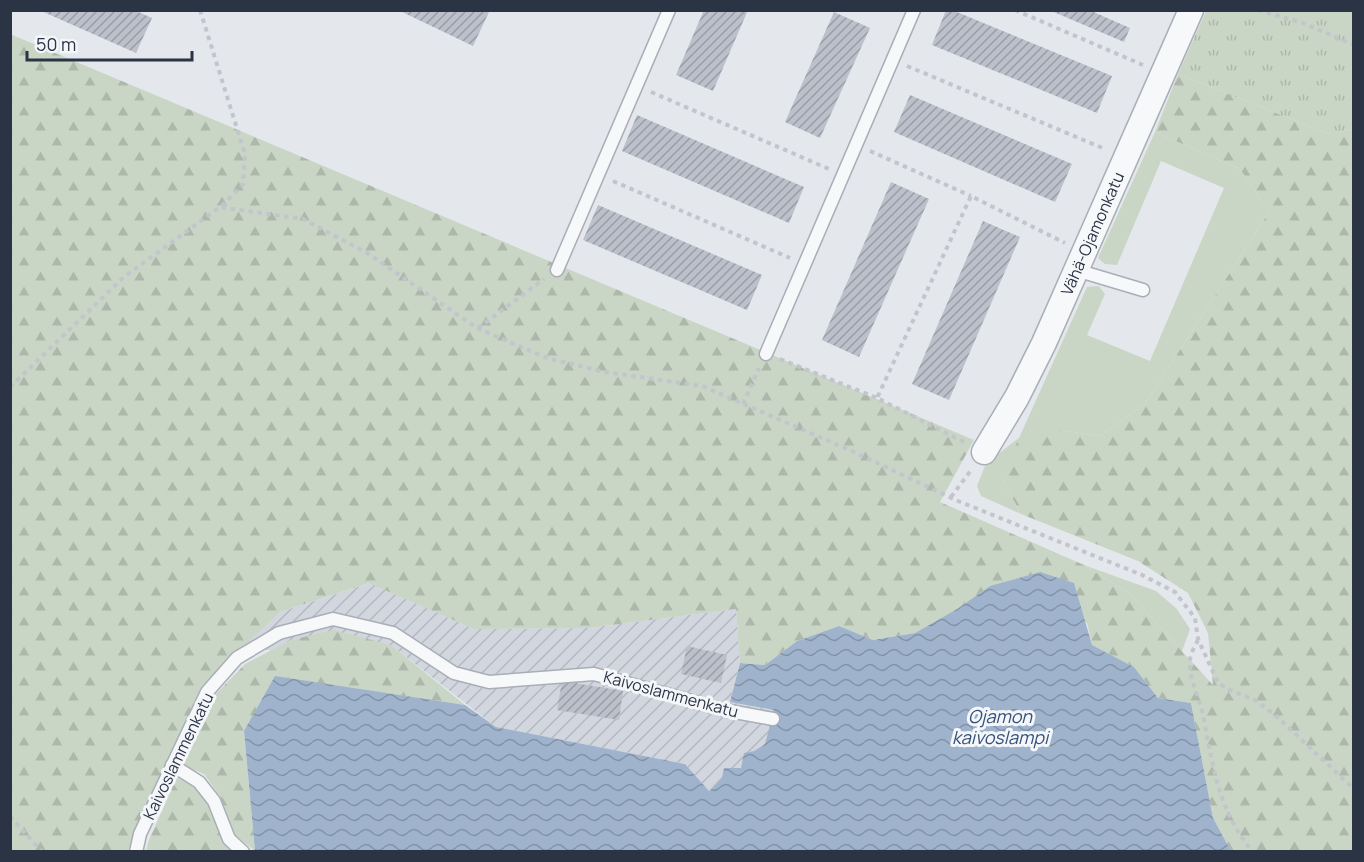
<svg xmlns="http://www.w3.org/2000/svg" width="1364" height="862" font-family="Manrope,sans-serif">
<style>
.industrial{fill:url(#industrial-furrows)}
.grass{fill:#c9d6c5}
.forest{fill:url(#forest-firs)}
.park{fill:url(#park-tufts)}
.water{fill:url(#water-waves)}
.building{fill:url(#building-hatch)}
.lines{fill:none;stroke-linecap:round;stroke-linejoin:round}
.service-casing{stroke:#a9aeb7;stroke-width:15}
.minor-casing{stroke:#a9aeb7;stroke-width:27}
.path{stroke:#c2c5cb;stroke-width:4;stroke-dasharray:4.5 4.5;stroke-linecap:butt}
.service{stroke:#f7f8fa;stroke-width:12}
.minor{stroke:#f7f8fa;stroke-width:24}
.labels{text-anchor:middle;stroke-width:6;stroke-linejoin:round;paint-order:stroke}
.street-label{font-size:16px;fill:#2b3445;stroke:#f4f6f9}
.water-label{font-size:18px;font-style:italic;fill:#34527a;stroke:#f4f6f9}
</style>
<defs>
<pattern id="industrial-furrows" width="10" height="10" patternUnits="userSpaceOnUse" patternTransform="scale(1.5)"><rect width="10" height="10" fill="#d2d6de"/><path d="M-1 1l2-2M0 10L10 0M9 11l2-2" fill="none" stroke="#b4b8c0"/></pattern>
<pattern id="forest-firs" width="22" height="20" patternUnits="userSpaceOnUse" patternTransform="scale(1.5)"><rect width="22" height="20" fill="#c9d6c5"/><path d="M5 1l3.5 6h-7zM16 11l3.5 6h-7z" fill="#adb8ab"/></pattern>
<pattern id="park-tufts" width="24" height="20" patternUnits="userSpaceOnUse" patternTransform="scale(1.5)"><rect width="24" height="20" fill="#c9d6c5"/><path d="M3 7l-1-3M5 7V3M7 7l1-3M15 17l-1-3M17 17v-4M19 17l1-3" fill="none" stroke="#adb8ab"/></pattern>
<pattern id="water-waves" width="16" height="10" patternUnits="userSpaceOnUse" patternTransform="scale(1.5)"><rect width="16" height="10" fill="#9fb4cc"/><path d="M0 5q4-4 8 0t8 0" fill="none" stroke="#8293a7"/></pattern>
<pattern id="building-hatch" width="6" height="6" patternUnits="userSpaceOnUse" patternTransform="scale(1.5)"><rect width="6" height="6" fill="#bbc0ca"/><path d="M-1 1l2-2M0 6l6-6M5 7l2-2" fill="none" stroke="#989da6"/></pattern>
</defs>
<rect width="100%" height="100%" fill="#e4e7ec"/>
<path class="industrial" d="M370,583L474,629L588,628L736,609L740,663L730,702L774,710L766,744L754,751L744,754L742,768L723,778L708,791L685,764L496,727L391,645L291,640L272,651L245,644L280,612Z"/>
<path class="grass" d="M1155,132L1240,169L1269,212L1145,404L1100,436L1059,430L1002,478L1021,514L981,496L977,486L986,463L1019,438L1087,287L1099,286L1105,294L1087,335L1150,361L1224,188L1161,161L1117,265L1105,264L1098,258Z
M1084,565L1156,591L1176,608L1190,629L1182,651L1129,593Z"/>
<path class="forest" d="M10,34L974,440L940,502L1084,565L1129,593L1213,685L1208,633L1188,593L1138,561L1021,514L1002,478L1019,438L1059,430L1100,436L1145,404L1269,212L1240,169L1155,132L1178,74L1329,134L1353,129V851H1231L1213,818L1191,703L1158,698L1134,667L1092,645L1087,623L990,586L957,609L915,633L873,640L839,626L797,641L765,665L740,663L736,609L588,628L474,629L369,583L280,612L201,687L136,829L128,851H11Z
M333,630L391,645L465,705L275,677L244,732L255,851L235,835L220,796L204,774L180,764L214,696L245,664L291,640Z
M177,777C183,781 192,785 197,790C213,804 215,835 231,851H146L149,840Z"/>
<path class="park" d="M1206,11H1353V129L1329,134L1178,74Z"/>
<path class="water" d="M1040,572L1074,583L1092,645L1134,667L1158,698L1191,703L1213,818L1231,851H255L244,731L275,676L465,705L496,727L685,764L709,791L722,778L724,768H741L744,753L754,751L765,744L774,710L730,702L740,663L765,665L797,641L839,626L873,640L915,633L957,609L990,586Z"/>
<path class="building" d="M39,10H134L152,18L136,53Z
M398,10H485L489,12L473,46Z
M704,10H748L713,91L676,75Z
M946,10H952L1112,76L1097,113L932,45Z
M1049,10H1089L1130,28L1124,42Z
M834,12L870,28L820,138L785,122Z
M910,95L1072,164L1055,202L894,132Z
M637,115L804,187L789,223L622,151Z
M891,182L929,199L859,357L822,340Z
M598,205L762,275L747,310L583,240Z
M983,221L1020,237L949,400L912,384Z
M687,646L727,655L721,683L681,674Z
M562,681L623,691L619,720L557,710Z"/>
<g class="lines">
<g class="service-casing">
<path id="service" d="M557,270L669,10
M1076,270L1143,290
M766,354L914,10
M172,765L199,782L214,801L229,839L243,852
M136,852L140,834L207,692L237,658L279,633L333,619L393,633L454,673L489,682L594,674L724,710L773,719"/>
</g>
<g class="minor-casing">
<g id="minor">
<path id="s1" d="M984,452L1017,397L1044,343L1191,10"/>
</g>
</g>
<path class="path" d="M200,10L245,154L243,184L221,207
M1015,10L1143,65
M1258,10L1303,23L1354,45
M907,66L1105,149
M651,92L829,169
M870,151L971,196
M613,181L790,258
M478,328L544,279
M780,359L877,398
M10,387L124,277L220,207L303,219L367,253L477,328L547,358L605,372L702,386L854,452L958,501L1142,575L1175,592L1195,618L1198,639L1218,683L1230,690L1255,700L1274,714L1354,789
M743,404L759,368
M964,442L877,398L971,196L1065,243
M951,497L972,469
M1198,640C1195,646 1190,654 1190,661C1189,679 1199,697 1203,715C1213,766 1218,811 1253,852
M10,816L42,852"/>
<use href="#service" class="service"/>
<use href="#minor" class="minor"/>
</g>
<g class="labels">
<g class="street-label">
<text dy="6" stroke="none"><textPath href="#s1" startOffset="244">Vähä-Ojamonkatu</textPath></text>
<text transform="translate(671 694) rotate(15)" y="6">Kaivoslammenkatu</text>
<text transform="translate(178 756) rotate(-64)" y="6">Kaivoslammenkatu</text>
</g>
<g class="water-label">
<text x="1000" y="723">Ojamon<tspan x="1000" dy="21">kaivoslampi</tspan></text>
</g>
</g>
<rect width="1364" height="862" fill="none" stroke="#2b3445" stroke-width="24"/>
<path d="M27 51v9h165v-9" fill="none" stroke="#2b3445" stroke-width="3"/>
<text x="36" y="51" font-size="18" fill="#2b3445" stroke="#f4f6f9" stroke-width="4.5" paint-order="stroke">50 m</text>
</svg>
